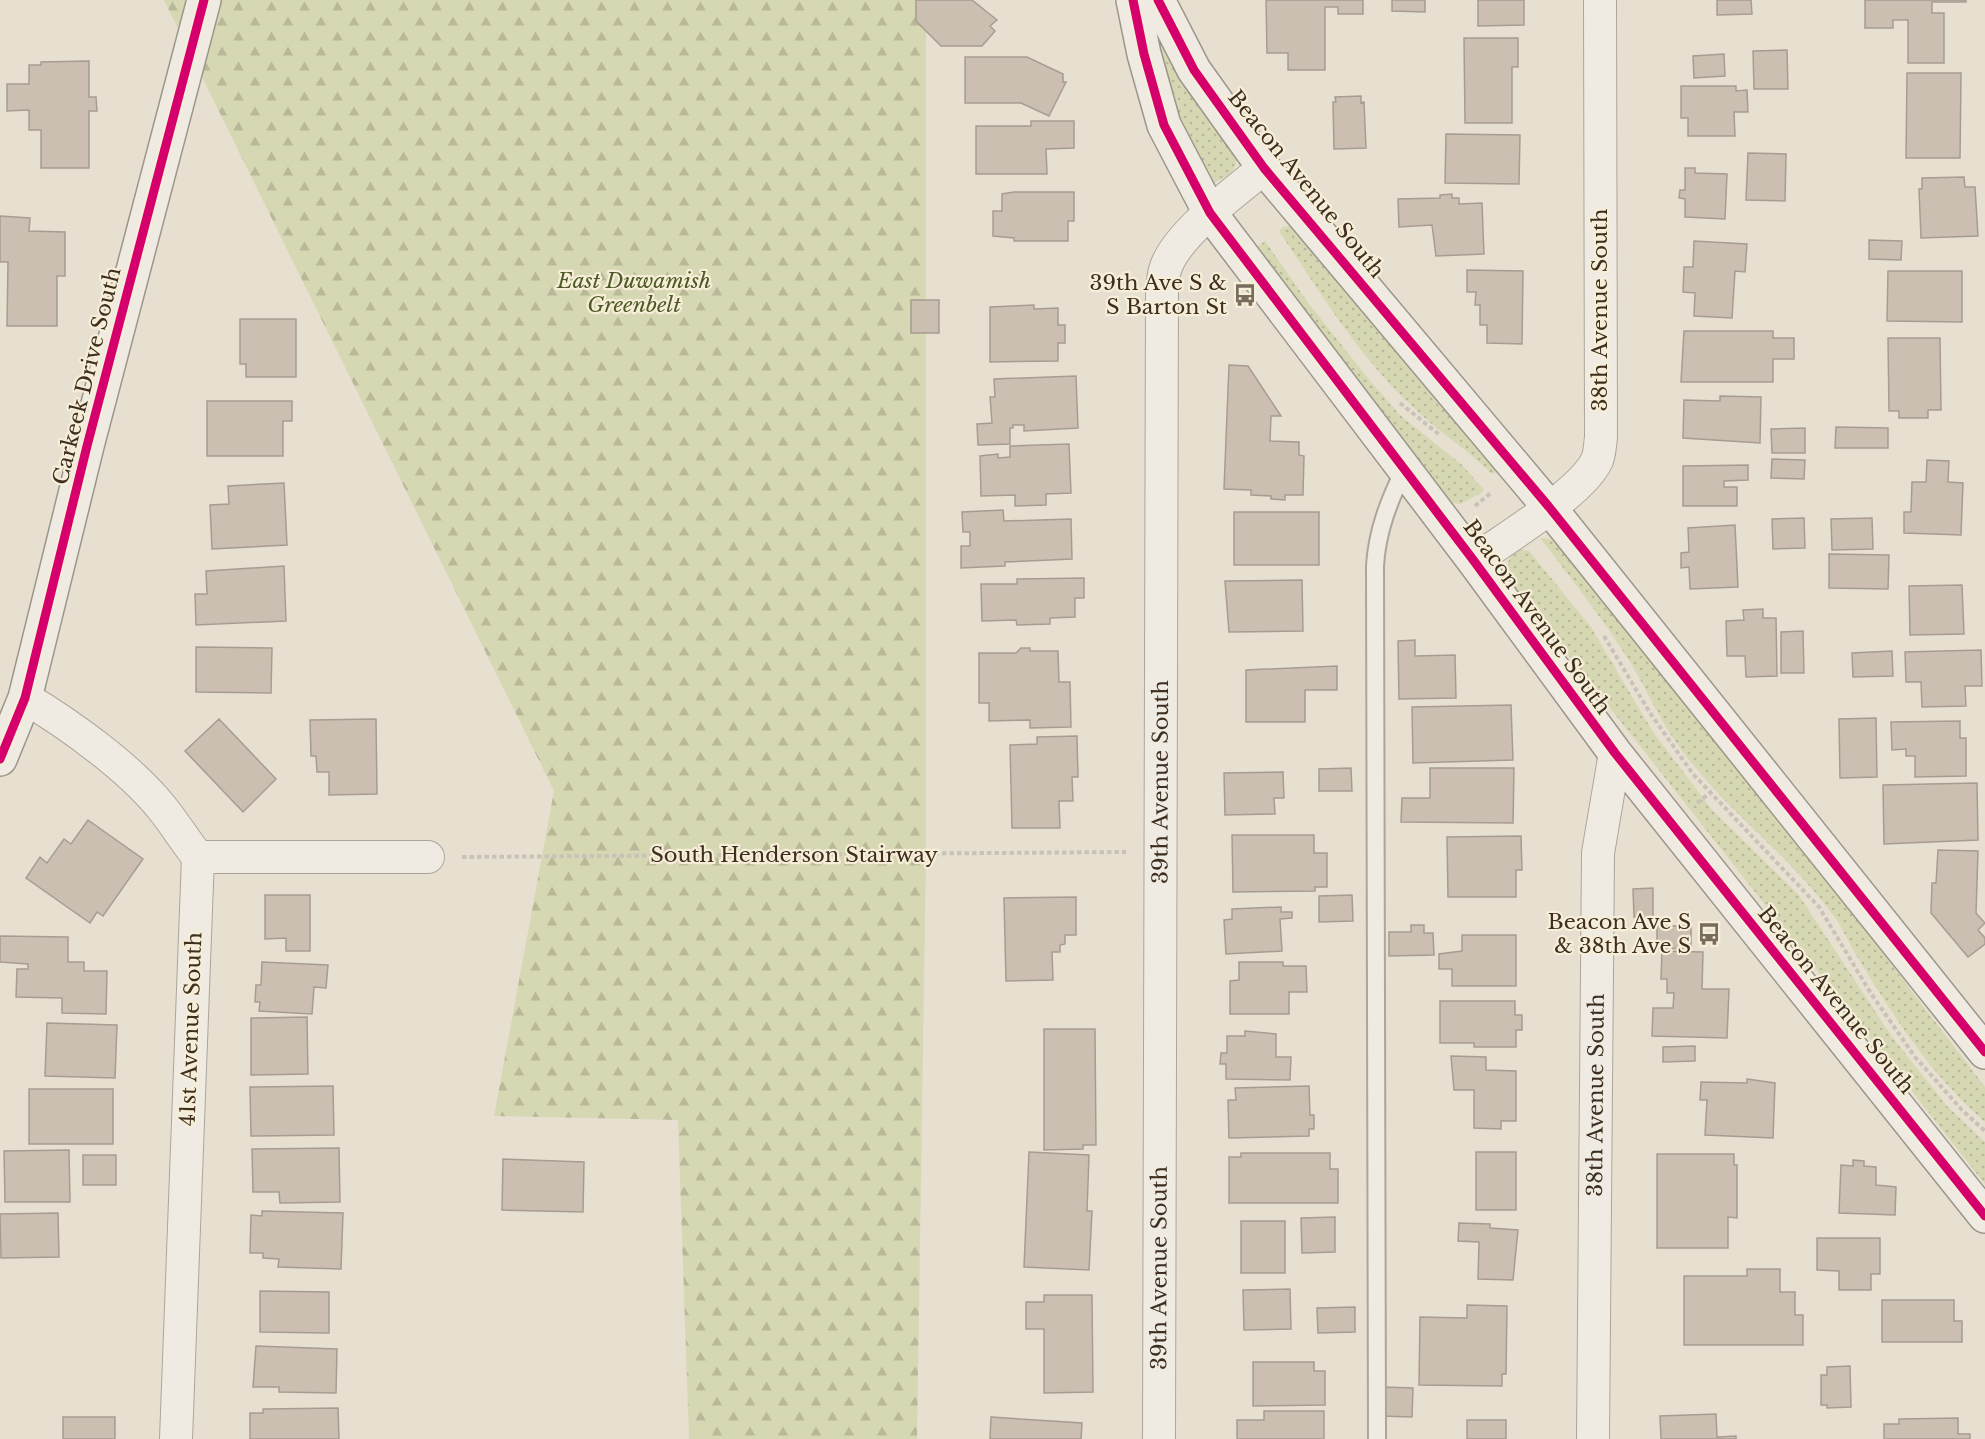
<svg xmlns="http://www.w3.org/2000/svg" width="1985" height="1439" font-family="'Libre Baskerville',serif">
<style>
.grass{fill:url(#grass-dots)}
.forest{fill:url(#forest-firs)}
.building{fill:#cbbfb2;stroke:#a89c90;stroke-width:1.5}
.lines{fill:none;stroke-linecap:round;stroke-linejoin:round}
.lane-casing{stroke:#ada599;stroke-width:20}
.street-casing{stroke:#ada599;stroke-width:34}
.secondary-casing{stroke:#9c958a;stroke-width:36}
.path{stroke:#c8c2b9;stroke-width:4;stroke-dasharray:4.5 3;stroke-linecap:butt}
.lane{stroke:#efebe3;stroke-width:16}
.street{stroke:#efebe3;stroke-width:32}
.secondary{stroke:#efebe3;stroke-width:33}
.cycleway-casing{stroke:#f7eed8;stroke-width:13}
.cycleway{stroke:#d6006c;stroke-width:9}
.labels{text-anchor:middle;stroke-width:4.5;stroke-linejoin:round;paint-order:stroke}
.street-label{font-size:21px;fill:#3d2e20;stroke:#f7eed8}
.park-label{font-size:21px;font-style:italic;fill:#4d5a26;stroke:#f7eed8}
.poi-label{font-size:21px;fill:#3d2e20;stroke:#f7eed8;text-anchor:end}
</style>
<defs>
<pattern id="grass-dots" width="8" height="8" patternUnits="userSpaceOnUse" patternTransform="scale(1.5)"><rect width="8" height="8" fill="#d6d7b3"/><path d="M2 2h.1M6 6h.1" fill="none" stroke="#b9b99a" stroke-width="1.8" stroke-linecap="round"/></pattern>
<pattern id="forest-firs" width="22" height="20" patternUnits="userSpaceOnUse" patternTransform="scale(1.5)"><rect width="22" height="20" fill="#d6d7b3"/><path d="M5 1l3.5 6h-7zM16 11l3.5 6h-7z" fill="#b9b99a"/></pattern>
</defs>
<rect width="100%" height="100%" fill="#e7e0d1"/>
<path class="grass" d="M1139,2L1200,108L1237,158C1235,173 1226,177 1213,183L1193,159Z
M1296,225L1501,470L1492,474C1467,449 1437,431 1412,406C1359,357 1319,291 1279,231L1283,227Z
M1265,241L1309,304L1371,382L1400,415L1462,465L1484,490C1476,498 1469,498 1461,504L1449,503L1257,259V247Z
M1540,538L1550,539L1559,546L1878,947L1985,1087V1122C1930,1074 1896,1020 1858,958C1849,944 1843,928 1833,915C1789,855 1727,811 1683,752C1660,722 1649,693 1630,662C1603,619 1571,578 1540,538Z
M1518,549L1529,551L1591,627L1653,732L1713,811L1798,894L1892,1037L1947,1106L1985,1142V1184L1510,581C1505,568 1507,557 1518,549Z"/>
<path class="forest" d="M164,0H926V854L917,1439H689L678,1120L494,1116L554,791Z"/>
<path class="building" d="M916,0H972L997,20L990,26L995,31L982,46H941L916,21Z
M1266,0H1363V14H1338V7H1325V70H1288V53H1267Z
M1392,0H1425V12L1392,11Z
M1478,0H1524V25L1478,26Z
M1717,0H1751L1752,14L1717,15Z
M1865,0H1966V2H1932V13H1944V63H1908V20H1893V28H1865Z
M1464,38H1518V67H1512V123H1465Z
M1787,50L1788,89H1754L1753,51Z
M1724,54L1725,76L1694,78L1693,56Z
M965,57H1027L1063,74V82H1066L1049,116L1021,103H965Z
M89,61V97H96L97,111H89V168H41V130H29V110L7,111V84H29V65H41V62Z
M1907,73H1961L1960,158H1906Z
M1681,86H1736V91L1747,90L1748,112H1734L1735,136H1688V118H1681Z
M1361,96V103L1364,102L1366,148L1334,149L1333,102H1336L1335,97Z
M1031,121H1074V148L1046,149L1047,174H976V126H1031Z
M1446,134L1520,135L1519,184L1445,183Z
M1748,153L1786,154L1785,201L1746,200Z
M1685,168H1695V173L1727,174L1725,219L1685,217V199L1679,198L1680,190H1685Z
M1964,177L1965,187H1975L1978,236L1921,238L1919,189H1922V178Z
M1014,192H1074V221H1068V241H1014V238L993,236V211H1002V194Z
M1452,194V198H1459V204L1482,203L1484,254L1436,256L1432,225L1399,227L1398,199L1440,198V195Z
M0,216L30,218L29,231L65,232V276H57V326H7L8,262H0Z
M1869,240L1902,241L1901,260L1869,259Z
M1694,241L1747,244L1745,272L1735,271L1732,318L1694,316L1695,293L1683,292L1684,267H1693Z
M1467,270L1523,271L1522,344L1487,343V325H1480V305H1475L1476,292H1467Z
M1888,271H1962V322L1887,321Z
M911,300H939V333H911Z
M1034,305V309L1058,308V325H1065V343H1058V361L990,362V307Z
M240,319H296V377H246V364H240Z
M1684,331H1773V338H1794V359H1773V382H1681Z
M1888,338H1940L1941,410H1928V418H1899V411H1889Z
M1229,365L1248,366L1281,416H1271L1270,441L1299,442V455L1304,456L1303,495H1285V500L1271,499V496L1251,495V490L1224,489Z
M1076,376L1078,428L1024,431V425H1013V428H1010V444L978,445L977,424L992,423L990,397H995L994,379Z
M1720,396L1761,397L1760,443L1683,438L1684,400L1720,401Z
M207,401H292V421H283V456H207Z
M1836,427L1888,428V448H1835Z
M1805,428V453H1772L1771,429Z
M1069,444L1071,493L1046,494V505L1015,506V495L981,496L980,456L998,454V458L1010,457V446Z
M1772,459L1805,460L1804,479L1771,478Z
M1927,460L1949,461L1948,482L1963,483L1961,535L1904,533V512H1911L1912,482H1926Z
M1748,465V480L1724,481V487H1737V506H1683V466Z
M284,483L287,545L212,549L210,505L229,504L228,486Z
M1003,510L1004,521L1071,519L1072,559L1005,562V566L961,568V546H970V532H963L962,512Z
M1234,512H1319V565H1234Z
M1804,518L1805,548L1773,549L1772,519Z
M1872,518L1873,549L1832,550L1831,519Z
M1735,525L1738,587L1690,589L1689,567L1681,568V553L1689,552L1688,528Z
M1829,554L1889,555L1888,589L1829,588Z
M284,566L286,621L196,625L195,594H207L206,571Z
M1084,578V598H1075V617L1050,618V624L1017,625L1016,620L982,621L981,584H1017V579Z
M1302,580L1303,631L1229,632L1225,581Z
M1962,585L1964,634L1910,635L1909,586Z
M1763,609V618H1776L1777,676L1746,677L1745,656H1727L1726,621L1744,620L1743,610Z
M1803,631L1804,673H1781V632Z
M1415,640V656L1455,655L1456,698L1399,699L1398,641Z
M196,647L272,648L271,693L196,692Z
M1021,648H1030V651H1058L1059,682H1070L1071,727L1030,728V720L989,721V703H979V653H1016Z
M1981,650L1982,686H1965L1966,706L1922,707L1921,682H1906L1905,652Z
M1892,651L1893,676L1853,677L1852,653Z
M1337,666V690H1305V722H1246V670Z
M1511,705L1513,760L1413,763L1412,707Z
M1876,718L1877,777L1840,778L1839,719Z
M219,719L276,779L243,812L185,751Z
M376,719L377,794L329,795V772H317L316,756H311L310,720Z
M1960,721V738H1966V776L1915,777V756H1906V749L1892,750L1891,722Z
M1077,736L1078,777H1072L1073,801H1059L1060,828H1012L1010,745L1037,744V737Z
M1351,768L1352,791H1319V769Z
M1430,768H1514L1513,823L1401,822L1402,798H1430Z
M1283,772L1284,798H1274L1275,814L1225,815L1224,773Z
M1977,783L1978,840L1884,844L1883,785Z
M88,820L143,859L103,916L97,912L90,923L26,878L40,857L47,863L64,839L71,844Z
M1232,835H1314V853H1327V887H1315V891L1233,892Z
M1521,836L1522,870H1516V897H1448L1447,837Z
M1938,850L1978,851L1976,913L1985,923L1978,930L1985,938V944L1968,957L1931,913L1932,883H1936Z
M1653,888V917H1634L1633,889Z
M265,895H310V951H286V938L265,939Z
M1352,895L1353,921L1319,922V896Z
M1076,897V935H1065V944L1060,945V952H1052L1053,980L1006,981L1004,898Z
M1281,907V912H1292V918L1280,919L1282,951L1226,954L1224,920L1232,919V909Z
M1411,925H1424V933H1433L1434,955L1389,956V932H1411Z
M1657,926H1691V948L1657,949Z
M1462,935H1516V986H1452V969H1439V954L1462,951Z
M0,936L68,937V962H84V971H107L106,1014L62,1013V998L16,997L17,969H28V964L0,962Z
M1662,951L1703,952L1702,989H1729L1727,1038L1652,1036L1653,1008H1673L1674,993H1667V979H1661Z
M262,962L328,965L326,988L314,987L312,1014L259,1011L260,1002H255L256,985H261Z
M1239,962H1283V966H1306L1307,992H1289V1014H1230V981L1239,980Z
M1440,1001H1515V1015H1522V1030H1516V1047H1474V1043H1440Z
M307,1017L308,1074L251,1075V1018Z
M47,1023L117,1025L115,1078L45,1076Z
M1044,1029H1095L1096,1145H1083V1149L1044,1150Z
M1245,1031L1276,1034V1057H1291L1290,1080L1226,1079V1064H1220L1221,1053H1227V1036H1245Z
M1695,1046V1061L1663,1062V1047Z
M1451,1056L1486,1057V1070L1516,1071V1121H1501V1129L1474,1128V1090H1454Z
M1747,1079L1775,1083L1773,1138L1705,1135L1707,1100H1700L1701,1082L1747,1083Z
M333,1086L334,1135L251,1136L250,1087Z
M1309,1086L1310,1115H1314V1129H1309V1136L1229,1138L1228,1100H1236L1235,1088Z
M29,1089H113V1144H29Z
M339,1148L340,1202L280,1203L279,1192H253L252,1149Z
M69,1150L70,1202H5L4,1151Z
M1029,1152L1089,1155L1087,1211H1092L1089,1270L1024,1267Z
M1476,1152H1516V1210H1476Z
M1241,1153H1330V1169H1338V1203H1229V1157H1241Z
M1657,1154H1734V1165H1737V1218L1728,1217V1248H1657Z
M83,1155H116V1185H83Z
M503,1159L584,1162L583,1212L502,1210Z
M1853,1160L1864,1161V1166L1876,1167V1185L1896,1187L1895,1215L1839,1213L1841,1165L1853,1166Z
M262,1211L343,1213L341,1269L278,1267L279,1259L263,1258V1253H250L251,1215L262,1216Z
M58,1213L59,1257L1,1258L0,1214Z
M1335,1217V1252L1302,1253L1301,1218Z
M1241,1221H1285V1273H1241Z
M1459,1223L1490,1224V1228L1518,1230L1513,1280L1478,1279L1479,1242L1458,1241Z
M1817,1238H1880V1274H1871V1290H1839V1271L1817,1270Z
M1747,1269H1780V1292H1795V1315H1803V1345H1684V1276H1747Z
M1290,1289L1291,1329L1244,1330L1243,1290Z
M260,1291L329,1292V1333L260,1332Z
M1044,1295H1092L1093,1392L1044,1393V1329H1026V1302H1044Z
M1882,1300H1954V1321H1962V1342H1882Z
M1467,1305L1507,1306L1506,1374H1502V1386L1419,1385L1420,1317L1467,1318Z
M1355,1307V1332L1318,1333L1317,1308Z
M256,1346L337,1349L336,1393L279,1392V1387H253Z
M1253,1362H1314V1371H1325V1405L1253,1406Z
M1850,1366L1851,1407L1827,1408V1405H1821V1375H1827V1367Z
M1382,1387L1413,1388L1412,1417L1381,1416Z
M338,1408L339,1439H250V1413H263V1409Z
M1264,1411H1324V1439H1237V1420H1264Z
M1716,1414L1717,1437L1736,1436V1439H1661L1660,1416Z
M63,1417H115V1439H63Z
M991,1417L1082,1423L1081,1439H990Z
M1958,1418V1434H1970V1439H1884V1424H1899V1419Z
M1467,1420H1506V1439H1467Z"/>
<g class="lines">
<g class="lane-casing">
<path id="lane" d="M1377,1439L1375,566C1377,531 1389,501 1404,470"/>
</g>
<g class="street-casing">
<g id="street">
<path d="M1474,561C1504,539 1583,492 1597,460C1600,453 1600,444 1601,437L1600,0"/>
<path d="M25,698C69,724 130,768 162,808C175,824 185,841 198,857L176,1439"/>
<path d="M198,857H428"/>
<path id="s1" d="M1159,1439L1162,290C1163,283 1163,274 1166,267C1178,233 1236,191 1264,168"/>
<path id="s2" d="M1593,1439L1598,853L1615,753"/>
</g>
</g>
<g class="secondary-casing">
<path id="secondary" d="M1133,0L1144,54L1164,125L1210,213L1474,561L1615,753L1985,1216
M1158,0L1194,70L1264,168L1549,507L1985,1052
M0,759L25,698L87,446L204,0"/>
</g>
<path class="path" d="M1400,403L1441,436
M1475,506L1492,492
M1604,636L1650,713L1693,774L1819,907L1870,992L1915,1057L1962,1110L1985,1131
M1697,803L1711,792
M462,857L1126,852"/>
<use href="#lane" class="lane"/>
<use href="#street" class="street"/>
<use href="#secondary" class="secondary"/>
<g class="cycleway-casing">
<path id="cycleway" d="M1133,0L1144,54L1164,125L1210,213L1474,561L1615,753L1985,1216
M1158,0L1194,70L1264,168L1549,507L1985,1052
M0,759L25,698L87,446L204,0"/>
</g>
<use href="#cycleway" class="cycleway"/>
</g>
<defs>
<g id="bus-bare" transform="scale(1.8)"><path d="M-5-6H5V4H4V6H2V4H-2V6H-4V4H-5ZM-3.5-4V0h7V-4ZM-3.5 1.2v1.5H-2V1.2ZM2 1.2v1.5H3.5V1.2Z" fill="#786c5e" stroke="#f7eed8" stroke-width="2.5" paint-order="stroke"/></g>
</defs>
<g fill-rule="evenodd">
<use href="#bus-bare" x="1245" y="295"/>
<use href="#bus-bare" x="1709" y="934"/>
</g>
<g class="labels">
<g class="street-label">
<text transform="translate(1306 184) rotate(51)" y="7">Beacon Avenue South</text>
<text transform="translate(1600 310) rotate(-90)" y="7">38th Avenue South</text>
<text transform="translate(87 376) rotate(-76)" y="7">Carkeek Drive South</text>
<text transform="translate(1537 617) rotate(54)" y="7">Beacon Avenue South</text>
<text dy="7" stroke="none"><textPath href="#s1" startOffset="657">39th Avenue South</textPath></text>
<text x="794" y="862">South Henderson Stairway</text>
<text transform="translate(1836 1000) rotate(51)" y="7">Beacon Avenue South</text>
<text transform="translate(191 1029) rotate(-88)" y="7">41st Avenue South</text>
<text dy="7" stroke="none"><textPath href="#s2" startOffset="344">38th Avenue South</textPath></text>
<text dy="7" stroke="none"><textPath href="#s1" startOffset="171">39th Avenue South</textPath></text>
</g>
<g class="park-label">
<text x="634" y="288">East Duwamish<tspan x="634" dy="24">Greenbelt</tspan></text>
</g>
<g class="poi-label">
<text x="1227" y="290">39th Ave S &amp;<tspan x="1227" dy="24">S Barton St</tspan></text>
<text x="1691" y="929">Beacon Ave S<tspan x="1691" dy="24">&amp; 38th Ave S</tspan></text>
</g>
</g>
</svg>
